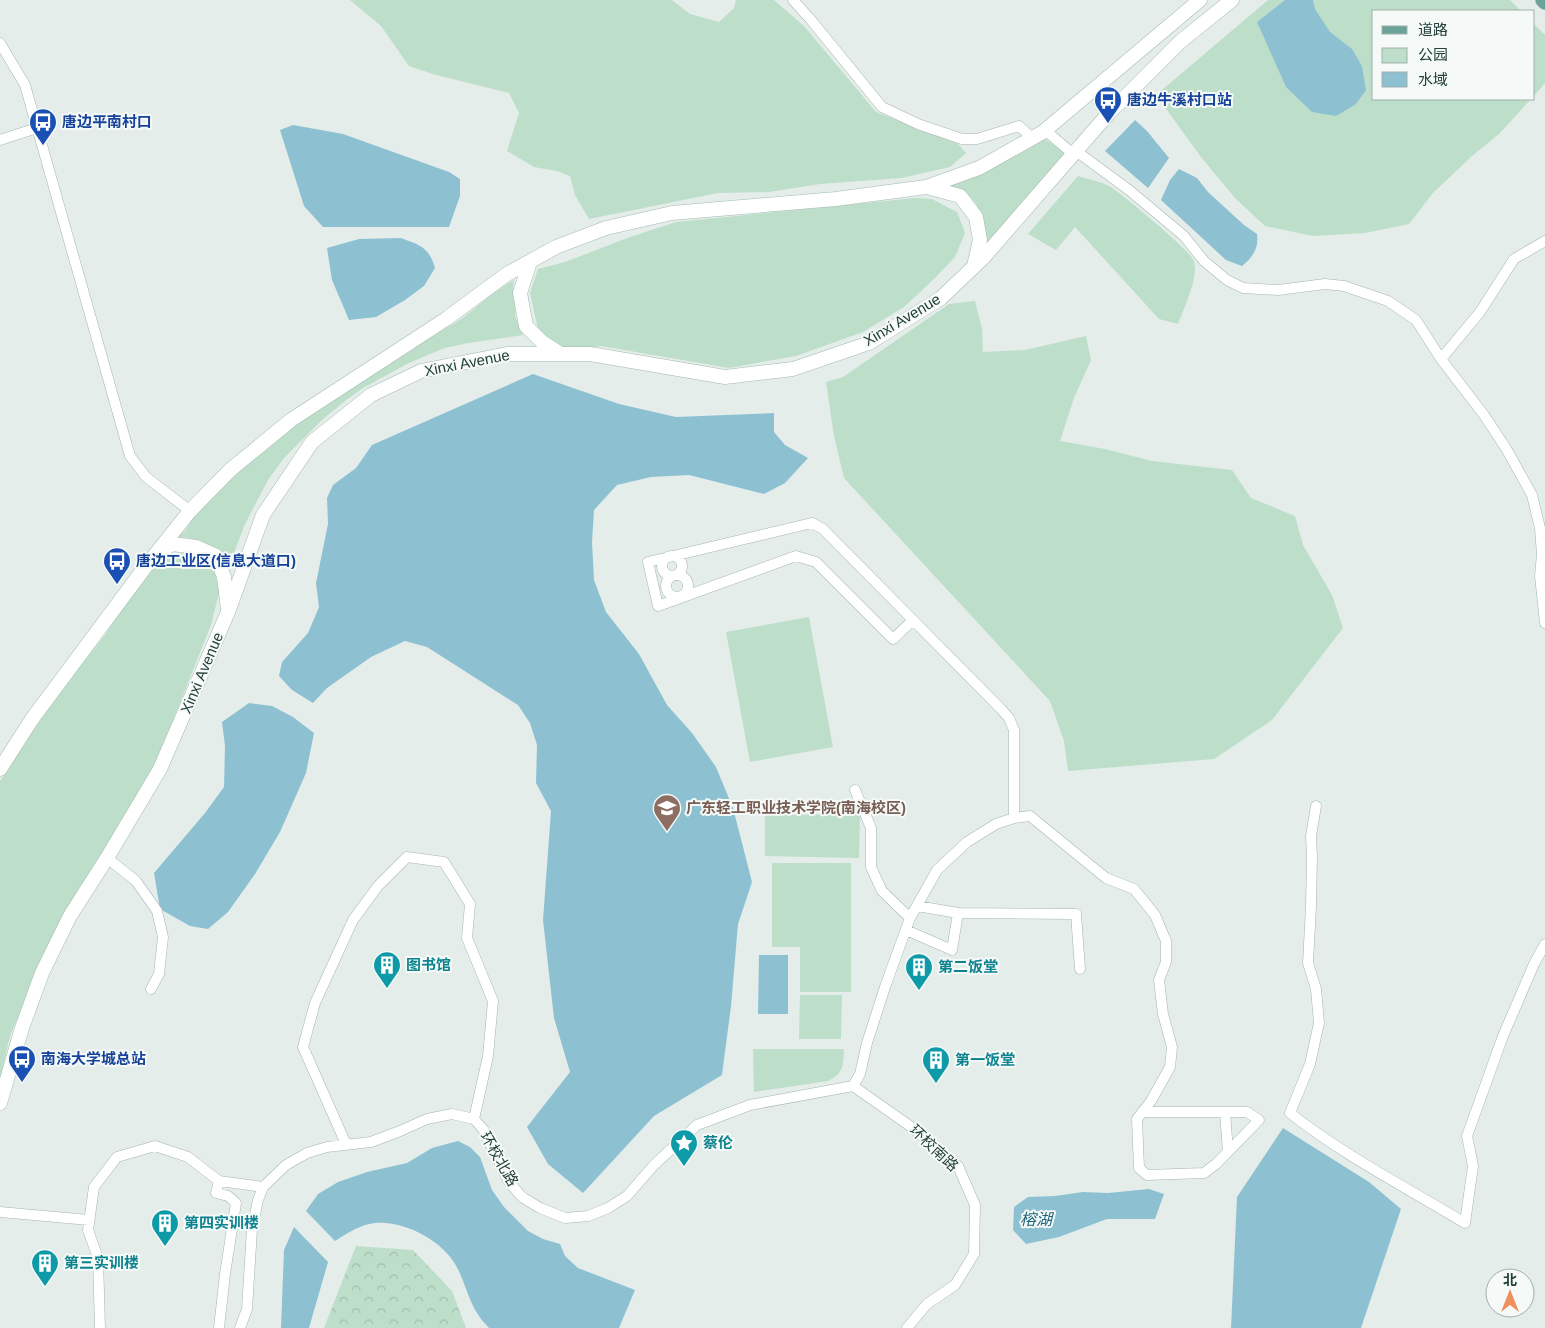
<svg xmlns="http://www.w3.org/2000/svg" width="1545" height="1328" font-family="Arial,'Noto Sans SC',sans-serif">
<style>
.green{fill:#bddec9}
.forest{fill:url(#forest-crowns)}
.water{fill:#8dc1d2}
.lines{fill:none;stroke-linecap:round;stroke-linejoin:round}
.minor-casing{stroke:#a6b5b2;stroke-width:11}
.secondary-casing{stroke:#a2b9b3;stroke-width:15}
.primary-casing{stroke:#c1c9c8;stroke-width:16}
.minor{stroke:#fff;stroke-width:10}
.secondary{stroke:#fff;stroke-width:14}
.primary{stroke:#69a399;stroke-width:15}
.labels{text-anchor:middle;stroke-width:4;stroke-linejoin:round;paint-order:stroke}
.transit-label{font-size:15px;font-weight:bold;fill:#164399;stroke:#f5faf8;text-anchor:start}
.street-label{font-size:15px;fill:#233f3a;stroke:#f5faf8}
.education-label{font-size:15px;font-weight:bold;fill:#785e54;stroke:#f5faf8;text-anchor:start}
.culture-label{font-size:15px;font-weight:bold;fill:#0d838f;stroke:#f5faf8;text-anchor:start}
.water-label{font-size:16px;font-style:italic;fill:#1d647c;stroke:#f5faf8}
</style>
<defs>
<pattern id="forest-crowns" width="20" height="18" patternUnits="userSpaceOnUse" patternTransform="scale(1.25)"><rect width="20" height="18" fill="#bddec9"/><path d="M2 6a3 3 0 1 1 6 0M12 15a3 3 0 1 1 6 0" fill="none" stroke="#a2c0ad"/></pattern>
</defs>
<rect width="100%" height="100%" fill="#e4edea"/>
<path class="green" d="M350,0H672L690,14L719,22L734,8L736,0H774L804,26L876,112L958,144L966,153L950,167L901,178L820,184L769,192L718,193L589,219L575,195L570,176L557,171L534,167L507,151L519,113L509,93L436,75L409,66L381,26Z
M1268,0H1510L1521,11H1374V99H1531L1500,133L1472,156L1433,193L1409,224L1365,233L1313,236L1265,226L1235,198L1201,157L1156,95Z
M1534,24L1545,35V83L1534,96Z
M1045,139L1065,153L985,248C983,228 984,207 967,194C962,190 954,188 948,186Z
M1078,176C1088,179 1102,182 1111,187C1123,195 1191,251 1194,261C1199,277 1184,308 1178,324L1159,319L1075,227L1056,250L1028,234Z
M915,198L932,199L957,212L965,233L955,257L934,279L904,307L863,332L796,356L729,368L601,346L557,352L538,329L530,293L538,269L565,262L630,237L676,222Z
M514,280L513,287L516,297L515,316L523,335L468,343L445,348L430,354L409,363L363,388L345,401L322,420L284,458L268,480L245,524L232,558L227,566C221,554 203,540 189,538C185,537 181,538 177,538L186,530L197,512L219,489L235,476L244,466L285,434L296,423L397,358C405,354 410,349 416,345C432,335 449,328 464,317C482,303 494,291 514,280Z
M975,301L982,329L983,352L1025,350L1086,336L1091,360L1074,398L1060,441L1105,449L1152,461L1232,470L1251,498L1295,516L1303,545L1332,595L1343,628L1272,720L1214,759L1068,771L1064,741L1050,701L844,478L834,436L826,382L843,377L949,304Z
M180,553L193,555L202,558L206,560L215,572L219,593L211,625L156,763L49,946L10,1036L0,1079V781L52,702L105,635L128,599L152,568L168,555Z
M809,617L833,747L750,762L726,632Z
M765,814L860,815L859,858L765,856Z
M772,863H851V992H800V947H772Z
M800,995H842L841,1039H799Z
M753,1049H844C843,1066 844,1073 828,1081L754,1092Z"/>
<path class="forest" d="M356,1246L413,1250L452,1291L466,1328H324Z"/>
<path class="water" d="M1285,0H1313L1315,9L1330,32L1352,49L1362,66L1366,90L1356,104L1336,116L1312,112L1286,87L1257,22Z
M1135,120L1147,131L1169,158L1148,188L1105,151Z
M293,125L343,134L449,172L460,179V196L449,227H323L304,206L280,130Z
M1179,169L1197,178L1208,192L1244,225L1257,234C1259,248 1253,257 1242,266L1226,260L1161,200L1170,180Z
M401,238C420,245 429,247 435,268L424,286L405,300L376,317L349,320L332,280L327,248L359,239Z
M533,374L619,404L676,417L774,413V432L785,445L808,458L785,483L764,494L689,475L651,477L617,485L594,510L592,542L594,580L606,612L639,654L667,705L692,733L716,767L733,808L752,882L738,924L731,1006L722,1075L654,1116L583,1193L548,1164L527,1127L570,1072L554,1018L543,920L551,811L536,783L537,745L530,723L518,705L427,647L405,641L371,657L327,688L313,703L292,690L279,676L282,662L308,633L319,607L316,583L328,524L327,498L333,485L356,468L372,445Z
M249,703L272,706L293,717L314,733L306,773L280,832L255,874L228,912L208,929L190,926L160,909L154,873L205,813L224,787L225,746L222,722Z
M759,955H788V1014H758Z
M1283,1128L1369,1182L1401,1209L1361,1328H1231L1237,1197Z
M458,1141L470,1147L480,1157L492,1190L504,1207L528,1231L543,1239L560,1244L565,1256L578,1268L635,1290L619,1328H489C486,1324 482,1321 479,1316C468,1301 465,1280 455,1264C441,1239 398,1217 369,1224C357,1227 346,1234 335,1241L306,1211L318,1194L338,1182L367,1172L407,1163L432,1148Z
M1149,1189L1164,1194L1155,1219H1107L1059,1237L1026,1244L1013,1230L1014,1207L1028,1197L1055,1196L1083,1192L1108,1193Z
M294,1227L328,1262L309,1328H281L284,1250Z"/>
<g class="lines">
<g class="minor-casing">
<path id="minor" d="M793,0L811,20L882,107L918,124L962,139H977L1019,126L1032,138
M0,43L25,85L130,456L146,477L190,511
M1045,130L1073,154
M0,140L37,128
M1076,151L1129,190L1184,236L1204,261L1227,280L1243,288L1278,290L1325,284L1344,286L1388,301L1416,320L1441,359L1484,415L1507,450L1532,495L1540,528L1542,554L1540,576L1545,623
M1441,359L1480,312L1514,259L1545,241
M662 566a10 10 0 1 1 20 0a10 10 0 1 1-20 0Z
M666 586a11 11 0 1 1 22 0a11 11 0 1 1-22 0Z
M855,790L871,828V867L882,891L910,918
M1316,806L1311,836L1312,856L1311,906L1308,963L1316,989L1319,1023L1310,1064L1290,1113C1343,1155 1407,1188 1465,1223L1473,1166L1467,1136L1503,1036L1534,964L1545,944
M1014,818L1030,816L1106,878L1134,889L1155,915L1166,941V962L1159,980L1163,1014L1172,1047L1170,1067L1151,1101L1137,1119L1139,1168L1147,1175L1204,1173L1216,1164L1259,1120L1247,1112H1142
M107,858L136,881L157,911L163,937L159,974L151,989
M958,913L1076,914L1080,969
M906,930L952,950L958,913L917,906
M853,1086L860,1074L867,1043L885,987L910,918L937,870L967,842L996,824L1014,818V730L1009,718L1001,709L823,529L812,523L648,562L658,606L796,556L816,562L893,639L913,620
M853,1086L910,1126L958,1166L975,1205L974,1254L955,1285L927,1304L907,1328
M1225,1112L1228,1152
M346,1144L303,1047L315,1003L353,920L378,886L407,857L444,862L470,904L467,938L493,1001L488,1056L474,1119
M219,1181L216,1193L228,1196L236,1203L225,1274L219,1328
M0,1212L89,1220
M100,1328L98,1258L88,1230L94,1187L117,1157L155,1146L188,1157L219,1181L263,1187
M240,1328L247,1309L252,1229L258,1200L263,1187L286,1165L307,1153L327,1147L371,1142L400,1131L427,1119L452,1114L474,1119L483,1129L509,1182L522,1197L540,1208L565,1218L588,1216L608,1208L627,1196L654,1165L697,1125L750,1105L853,1086"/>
</g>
<g class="secondary-casing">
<path id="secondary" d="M927,187L960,196L976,217L980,240L974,266
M530,262L520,293L526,326L542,342L559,353
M159,552L172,544L196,547L216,556L224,577L228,609
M0,769L32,719L146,566L190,511L230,470L291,420L446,319L507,274L556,247L606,228L672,213L836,199L926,187L979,168L1043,132L1200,0
M0,1103L22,1028L42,973L70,916L107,858L160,769L228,612L263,515L312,442L371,395L421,371L507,354H590L725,377L793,369L869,343L941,298L983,258L1109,113L1181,41L1232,0"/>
</g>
<g class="primary-casing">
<path id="primary" d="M1543,0L1545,2"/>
</g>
<use href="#minor" class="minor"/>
<use href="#secondary" class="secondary"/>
<use href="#primary" class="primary"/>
</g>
<defs>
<g id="bus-pin" transform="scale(1.4375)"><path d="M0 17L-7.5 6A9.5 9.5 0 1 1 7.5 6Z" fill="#1a4fb4" stroke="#f5faf8"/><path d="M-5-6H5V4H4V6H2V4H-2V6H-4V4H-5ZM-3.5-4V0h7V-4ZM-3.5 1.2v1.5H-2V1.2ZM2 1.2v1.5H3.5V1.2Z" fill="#fff"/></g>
<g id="university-pin" transform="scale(1.4375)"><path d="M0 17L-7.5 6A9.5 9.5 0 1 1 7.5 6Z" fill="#8d6e63" stroke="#f5faf8"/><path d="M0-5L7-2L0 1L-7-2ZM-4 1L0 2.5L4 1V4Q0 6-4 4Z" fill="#fff"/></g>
<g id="building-pin" transform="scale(1.4375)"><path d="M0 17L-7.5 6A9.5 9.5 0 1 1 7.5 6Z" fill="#0f9aa8" stroke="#f5faf8"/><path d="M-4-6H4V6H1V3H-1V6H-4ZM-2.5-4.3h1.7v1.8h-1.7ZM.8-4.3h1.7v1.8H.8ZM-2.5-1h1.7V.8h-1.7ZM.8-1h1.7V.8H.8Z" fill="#fff"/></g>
<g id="sight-pin" transform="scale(1.4375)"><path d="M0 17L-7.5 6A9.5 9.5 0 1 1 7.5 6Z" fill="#0f9aa8" stroke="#f5faf8"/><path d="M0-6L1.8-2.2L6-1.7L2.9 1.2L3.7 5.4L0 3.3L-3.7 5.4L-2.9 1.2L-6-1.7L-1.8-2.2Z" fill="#fff"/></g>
</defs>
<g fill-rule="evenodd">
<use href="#bus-pin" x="1108" y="100"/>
<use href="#bus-pin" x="43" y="122"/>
<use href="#bus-pin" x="117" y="561"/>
<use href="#university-pin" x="667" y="808"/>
<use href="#building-pin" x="387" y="965"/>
<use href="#building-pin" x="919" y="967"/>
<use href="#bus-pin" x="22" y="1059"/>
<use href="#building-pin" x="936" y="1060"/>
<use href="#sight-pin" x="684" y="1143"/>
<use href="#building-pin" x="165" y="1223"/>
<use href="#building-pin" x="45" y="1263"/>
</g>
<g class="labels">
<g class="transit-label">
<text x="1127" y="105">唐边牛溪村口站</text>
<text x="62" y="127">唐边平南村口</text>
<text x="136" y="566">唐边工业区(信息大道口)</text>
<text x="41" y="1064">南海大学城总站</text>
</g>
<g class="street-label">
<text transform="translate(902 320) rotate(-31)" y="5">Xinxi Avenue</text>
<text transform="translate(467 363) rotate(-11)" y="5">Xinxi Avenue</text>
<text transform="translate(202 673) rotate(-67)" y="5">Xinxi Avenue</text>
<text transform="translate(934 1148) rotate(43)" y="5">环校南路</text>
<text transform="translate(499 1159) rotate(60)" y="5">环校北路</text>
</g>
<g class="education-label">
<text x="686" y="813">广东轻工职业技术学院(南海校区)</text>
</g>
<g class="culture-label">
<text x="406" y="970">图书馆</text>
<text x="938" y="972">第二饭堂</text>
<text x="955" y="1065">第一饭堂</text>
<text x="703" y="1148">蔡伦</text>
<text x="184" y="1228">第四实训楼</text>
<text x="64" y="1268">第三实训楼</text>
</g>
<g class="water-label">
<text x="1036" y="1225">榕湖</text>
</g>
</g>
<rect x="1372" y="10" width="162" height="90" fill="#f5faf8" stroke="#a1afac"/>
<rect x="1382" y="26" width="25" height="8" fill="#69a399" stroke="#a1afac"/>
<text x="1418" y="35" font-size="15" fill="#233f3a">道路</text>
<rect x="1382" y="48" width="25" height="15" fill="#bddec9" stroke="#a1afac"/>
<text x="1418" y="60" font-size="15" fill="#233f3a">公园</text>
<rect x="1382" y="72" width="25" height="15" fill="#8dc1d2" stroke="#a1afac"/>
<text x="1418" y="85" font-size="15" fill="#233f3a">水域</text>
<g transform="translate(1510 1293)"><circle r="24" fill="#f5faf8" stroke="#a1afac"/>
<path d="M0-4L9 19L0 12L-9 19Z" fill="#f18f5e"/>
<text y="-8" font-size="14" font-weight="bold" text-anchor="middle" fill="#233f3a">北</text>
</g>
</svg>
